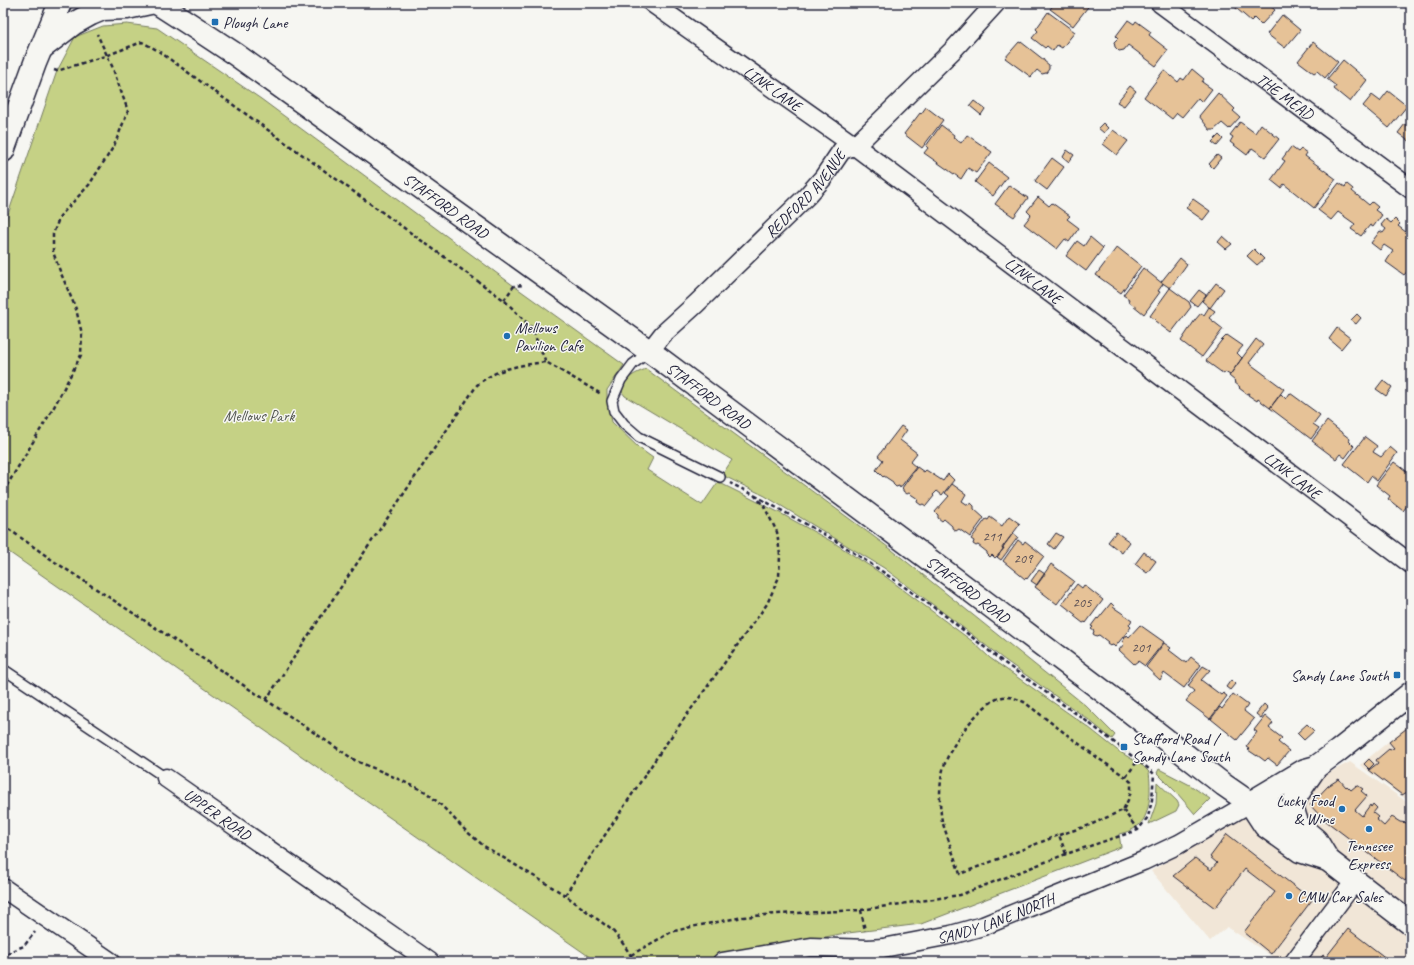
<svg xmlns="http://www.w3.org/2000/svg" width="1414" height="965" font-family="Caveat,sans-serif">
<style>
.built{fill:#f1e6d7}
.green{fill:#c5d185;stroke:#747a60}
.building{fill:#e6c297;stroke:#22223b}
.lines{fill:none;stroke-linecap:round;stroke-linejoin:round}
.lane-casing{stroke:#22223b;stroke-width:12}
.street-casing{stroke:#22223b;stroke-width:21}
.secondary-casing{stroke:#22223b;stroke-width:25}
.path{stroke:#22223b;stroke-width:2.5;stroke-dasharray:4 3;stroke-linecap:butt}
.lane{stroke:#f6f6f2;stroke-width:9}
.street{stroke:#f6f6f2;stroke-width:18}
.secondary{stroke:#f6f6f2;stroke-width:22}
.poi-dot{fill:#1f6fb2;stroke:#f6f6f2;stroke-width:1.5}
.labels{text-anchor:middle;stroke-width:3;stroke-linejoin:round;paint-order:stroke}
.number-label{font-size:14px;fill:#534a52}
.poi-label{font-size:16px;fill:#22223b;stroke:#f6f6f2;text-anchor:start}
.street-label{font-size:16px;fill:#22223b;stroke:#f6f6f2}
.park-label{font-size:16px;fill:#535751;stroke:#f6f6f2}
</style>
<rect width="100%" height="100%" fill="#f6f6f2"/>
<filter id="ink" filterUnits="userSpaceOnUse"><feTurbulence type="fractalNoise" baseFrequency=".025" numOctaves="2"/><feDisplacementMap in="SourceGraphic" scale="8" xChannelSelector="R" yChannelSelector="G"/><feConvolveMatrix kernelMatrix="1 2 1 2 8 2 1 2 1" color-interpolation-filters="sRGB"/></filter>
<g filter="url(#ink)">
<path class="built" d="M1411,723V803L1360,765Z
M1350,762L1411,805V962H1281L1227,927L1210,941L1151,871L1230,823Z"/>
<path class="green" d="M127,24L157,28L261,99L514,286L624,365L607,390V399L612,422L639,448L653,458L647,470L702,505L718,482L780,513L836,544L882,574L972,641L990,658L1088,727L1117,750L1143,766L1149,772C1151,786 1151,813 1140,824C1134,830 1127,832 1119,834L1121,847L921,924L840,934L704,962H597L3,548V229L57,71L75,37L103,26Z
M646,369L892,550L1085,705L1115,735L1112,739L1089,720L1002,658L948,616L884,568L765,496L722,475L732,460L625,396L622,392C621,379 636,373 646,369Z
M1159,769L1190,785L1210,799L1195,814L1177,793L1157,773Z
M1157,782L1177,801L1179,805L1176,811L1149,824L1156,804Z"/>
<path class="building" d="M1055,3H1091L1073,26L1050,9Z
M1230,3H1267L1275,10L1261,25L1254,18L1251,21Z
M1048,12L1075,32L1062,48L1057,45L1053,51L1047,46L1045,48L1032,38L1038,31L1036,29Z
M1282,15L1300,30L1285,48L1267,34Z
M1128,20L1134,24L1136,21L1151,32L1149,35L1168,50L1156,66L1128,45L1124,50L1119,51L1115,47L1114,42L1118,38L1116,36Z
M1019,42L1021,43V42L1044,60V61L1049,65V69L1046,73L1042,74L1037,70L1031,77L1005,58Z
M1313,42L1338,62L1325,78L1317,71L1314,73L1298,61Z
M1343,60L1367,80L1350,102L1334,89L1336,86L1327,79Z
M1192,69L1204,79L1202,82L1212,89L1202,102L1198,98L1182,117L1177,113L1172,119L1144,97L1164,70L1178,82L1181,78L1184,80Z
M1130,86L1136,91L1124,106L1117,102Z
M1388,91L1407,106L1389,128L1363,106L1372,95L1380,101Z
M1218,93L1235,109L1233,111L1240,117L1229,129L1222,123L1214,130H1210L1199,116Z
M974,101L985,109L981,115L970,106Z
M926,107L943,120L922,148L904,134L920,113L921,114Z
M1240,122L1255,133L1261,124L1279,139L1265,157L1252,148L1247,155L1230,142L1233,137L1230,135Z
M1103,123L1108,128L1104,133L1098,128Z
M1405,124L1410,128L1411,126V143L1398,133Z
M941,125L954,135L953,137L961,143L967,135L992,152L976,173L968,168L961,179L924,153L928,148L926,146Z
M1113,130L1128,141L1117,155L1103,144Z
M1219,135L1223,139L1217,146L1212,142Z
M1291,147L1298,152L1301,149L1307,153L1305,156L1336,179L1314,208L1284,184L1281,188L1271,180L1285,161L1282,159Z
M1067,150L1074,155L1069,162L1063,157Z
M1217,155L1221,158L1213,168L1209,164Z
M1052,158L1064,167L1047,190L1035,181Z
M989,163L1007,177L993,196L975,182Z
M1339,183L1345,187L1347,184L1353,189L1352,191L1369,205L1372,202L1378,207L1375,210L1382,215L1373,227L1370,225L1361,236L1351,229L1355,224L1338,212L1331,220L1318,210Z
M1009,185L1028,198L1014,217L995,204Z
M1038,197L1049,206L1052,203L1070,216L1067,219L1079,228L1069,242L1065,239L1057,249L1024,224L1031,215L1027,211Z
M1193,199L1210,211L1203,220L1186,208Z
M1386,219L1391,223L1395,219L1400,224L1398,226L1411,236V267L1404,275L1386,262L1393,251L1384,245L1380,250L1371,243L1380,231L1383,233L1386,229L1381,225Z
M1223,236L1232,244L1226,249L1218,242Z
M1090,237L1103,248L1086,271L1066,256L1077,241L1084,246Z
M1117,247L1141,266L1121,293L1096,275Z
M1254,249L1264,259L1257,265L1247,256Z
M1180,258L1187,264L1170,288L1161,282Z
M1143,268L1163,284L1158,291L1160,292L1144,314L1128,301L1129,299L1123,295Z
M1216,283L1224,289L1210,308L1202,301Z
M1170,288L1189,302L1191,307L1171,333L1155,321L1156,320L1150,316Z
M1199,290L1206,295L1197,306L1190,301Z
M1209,307L1215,311L1209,318L1223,329L1202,357L1181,341L1195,320L1201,313L1204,315Z
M1357,314L1361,318L1356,324L1351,320Z
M1337,328L1350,338L1341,349L1329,339Z
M1227,335L1243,346L1237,353L1242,358L1230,375L1225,372L1224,374L1206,361L1221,341Z
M1256,339L1263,345L1249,363L1284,389L1270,408L1258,399L1257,401L1248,395L1249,393L1247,394L1239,388L1240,387L1234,382L1235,381L1229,376Z
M1383,380L1392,387L1386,396L1376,389Z
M1290,393L1320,415L1313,424L1319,428L1311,439L1270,408L1281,394L1286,399Z
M1327,421L1350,439L1349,441L1354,446L1345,458L1340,454L1336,459L1312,441Z
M901,426L907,430L900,440L917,453L910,462L916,467L900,488L899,486L896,487L893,484V482L884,476L883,477L876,470L883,460L878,456Z
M1365,437L1377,446L1373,452L1381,457L1390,447L1397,453L1377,481L1371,476L1367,482L1344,464Z
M1394,462L1409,473L1411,470V501L1403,511L1388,499L1390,496L1376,485Z
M917,467L924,472L926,470L943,481L948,474L954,480L942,495L937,491L933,495L934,496L926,506L923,504L921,505L917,502L918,499L909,493L907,494L903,491V489L902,488Z
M952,484L966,494L962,501L968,505L971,503L974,506V509L984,518L970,537L959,529L956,531L952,528V526L944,519L942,521L938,518V515L935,512L949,496L945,493Z
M1009,516L1020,524L1002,548H1004L997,557V556L995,558L992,555L990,557L987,554V552L978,545L976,546L973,544L974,541L971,539L986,519L988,520L990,517L1002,526Z
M1116,532L1130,542L1122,553L1108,542Z
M1013,533L1018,537L1001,560L997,557L1004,548H1002Z
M1056,533L1063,537L1054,549L1048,544Z
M1018,540L1023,544L1025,541L1044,556L1027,579L1026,578L1025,579L1003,561Z
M1144,552L1156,561L1147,573L1135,564Z
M1051,564L1074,581L1057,604L1035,587Z
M1039,570L1045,574L1037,585L1031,581Z
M1077,584L1082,588L1084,585L1103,600L1086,623L1085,622L1083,623L1074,616L1076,615L1062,604Z
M1111,603L1114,606L1113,607L1132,620L1129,625L1131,627L1115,647L1113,645L1110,646L1107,644L1108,642L1099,635L1096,636L1093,634L1094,631L1091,629L1093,627L1091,626L1097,618L1098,619Z
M1140,625L1164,642L1145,666L1138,661L1134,664L1119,650L1124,644L1122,642L1127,635L1129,637Z
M1164,643L1171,648L1169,650L1186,663L1191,657L1201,665L1184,688L1164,673L1160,680L1146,667Z
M1203,666L1210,670L1201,680L1221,695L1223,693L1227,696L1210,719L1186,701L1194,691L1188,686Z
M1231,680L1235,684L1230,690L1226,687Z
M1233,694L1248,705L1244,711L1254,719L1237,740L1211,719L1220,707L1222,709Z
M1264,704L1268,708L1261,718L1256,714Z
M1265,716L1273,723L1269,728L1282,738L1278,742L1289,751L1277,765L1268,758L1265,761L1257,755V756L1248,750L1249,749L1246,747L1257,732L1254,730Z
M1307,724L1314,731L1304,740L1297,733Z
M1411,725V790L1402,795L1369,770L1378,763L1376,760L1389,749L1390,750L1394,748L1389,742Z
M1369,759L1374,764L1369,769L1364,764Z
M1339,779L1346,787L1347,786L1351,790L1357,785L1363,789L1361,791L1367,796L1355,810L1362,816L1370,805L1371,807L1373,804L1377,808L1373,813L1378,817L1376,819L1384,826L1392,817L1400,822L1408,823L1411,826V834L1409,836L1411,838V873L1405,881L1322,818L1310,805L1328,786Z
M1227,834L1312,900L1271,954L1244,932L1275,892L1245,869L1215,908L1173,876L1195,858L1211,870L1217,863L1210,857Z
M1348,929L1391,962H1318L1323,955L1326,957Z"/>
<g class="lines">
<g class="lane-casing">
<path id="lane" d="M649,352L633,364L621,380L612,401L614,411L624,424L639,437L720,477
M3,669L166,778"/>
</g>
<g class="street-casing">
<g id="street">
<path id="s1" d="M652,3L855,146L1411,564"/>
<path id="s2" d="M1160,3L1411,189"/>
<path id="s3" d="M649,352L663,334L696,304L807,196L823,178L842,150L855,146L953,50L996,3"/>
<path id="s4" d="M166,778L430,962"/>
<path d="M3,888L111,962"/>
<path id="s5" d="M722,962L811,947L868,949L883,948L951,935L983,926L1143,861L1179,844L1250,803"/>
<path d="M1294,962L1355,881"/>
</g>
</g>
<g class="secondary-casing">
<g id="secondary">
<path id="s6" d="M157,3L188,23L235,54L660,359L935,564L1124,707L1224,785L1250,803L1265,826L1300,851L1328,860L1411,924"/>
<path d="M43,47L73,24L91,14L103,9L127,8L150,3"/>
<path d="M3,151L35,63L60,3"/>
<path d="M1250,803L1305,770L1316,767L1338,751L1411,693"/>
<path d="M1250,803L1271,807L1298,825L1316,840L1328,860"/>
<path d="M1298,825C1296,819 1293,812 1293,806C1294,796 1309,778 1315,768"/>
</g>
</g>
<path class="path" d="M54,70L57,71L108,55L142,42L157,50L504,300L531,327L546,362L601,394
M504,300L514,286L523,285
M3,492L54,407L81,355L82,334L76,309L60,271L53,252V234L60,216L89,185L114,146L128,111L112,66L97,34
M3,525L55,562L266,700L356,761L383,772L426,792L442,806L466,831L484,846L565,895L612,930L624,945L635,962
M266,700L308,636L477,385C497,368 520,365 546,362
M1126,777L1138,760
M1123,810L1138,830
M1059,835L1090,825L1123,810L1128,800L1131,791V782L1126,777L1099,759L1024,702C1017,699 1010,696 1003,697C981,701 950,746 944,766C939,783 939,804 942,821L960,874L1059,835L1066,854
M565,895L663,748L767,604L779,577L780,555L777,532L764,506L754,495L730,483
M861,910L865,931
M631,955L671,932L691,927L743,917L777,914L861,910L960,895L1066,854L1138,830L1148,817L1152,800L1154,774L1149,769L1085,720L1003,662L943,614L880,570L836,541L754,495
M3,960L11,951L24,946L35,932"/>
<use href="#lane" class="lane"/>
<use href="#street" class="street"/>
<use href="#secondary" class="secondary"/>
</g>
</g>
<g class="poi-dot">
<rect x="211" y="18" width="8" height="8" rx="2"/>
<circle cx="507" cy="336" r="4"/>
<rect x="1393" y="671" width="8" height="8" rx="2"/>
<rect x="1120" y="743" width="8" height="8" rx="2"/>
<circle cx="1342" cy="809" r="4"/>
<circle cx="1369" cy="829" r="4"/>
<circle cx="1289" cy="896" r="4"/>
</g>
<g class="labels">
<g class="number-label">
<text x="992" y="541">211</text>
<text x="1023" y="563">209</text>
<text x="1082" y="607">205</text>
<text x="1141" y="652">201</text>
</g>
<g class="poi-label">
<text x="223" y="28">Plough Lane</text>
<text x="515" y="333">Mellows<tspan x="515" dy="18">Pavilion Cafe</tspan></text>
<text x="1389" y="681" text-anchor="end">Sandy Lane South</text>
<text x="1132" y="744">Stafford Road /<tspan x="1132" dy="18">Sandy Lane South</tspan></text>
<text x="1334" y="806" text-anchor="end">Lucky Food<tspan x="1334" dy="18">&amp; Wine</tspan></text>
<text x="1369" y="851" text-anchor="middle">Tennesee<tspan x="1369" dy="18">Express</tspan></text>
<text x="1297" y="902">CMW Car Sales</text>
</g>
<g class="street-label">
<text dy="6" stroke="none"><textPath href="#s1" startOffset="148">LINK LANE</textPath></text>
<text dy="6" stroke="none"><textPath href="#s2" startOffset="156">THE MEAD</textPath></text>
<text dy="6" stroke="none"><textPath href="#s3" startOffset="223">REDFORD AVENUE</textPath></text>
<text dy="6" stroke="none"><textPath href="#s6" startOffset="353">STAFFORD ROAD</textPath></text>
<text dy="6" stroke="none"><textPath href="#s1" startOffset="472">LINK LANE</textPath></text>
<text dy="6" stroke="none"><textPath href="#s6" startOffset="677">STAFFORD ROAD</textPath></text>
<text dy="6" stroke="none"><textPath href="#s1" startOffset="796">LINK LANE</textPath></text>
<text dy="6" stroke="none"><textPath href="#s6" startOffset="1001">STAFFORD ROAD</textPath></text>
<text dy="6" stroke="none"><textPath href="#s4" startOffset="63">UPPER ROAD</textPath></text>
<text dy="6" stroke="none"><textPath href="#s5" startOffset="279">SANDY LANE NORTH</textPath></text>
</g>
<g class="park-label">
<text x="259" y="421">Mellows Park</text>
</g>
</g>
<rect width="1414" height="965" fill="none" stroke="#f6f6f2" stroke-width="16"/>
<rect x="8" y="8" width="1398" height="949" fill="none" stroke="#22223b" stroke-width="1.5" filter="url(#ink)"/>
</svg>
